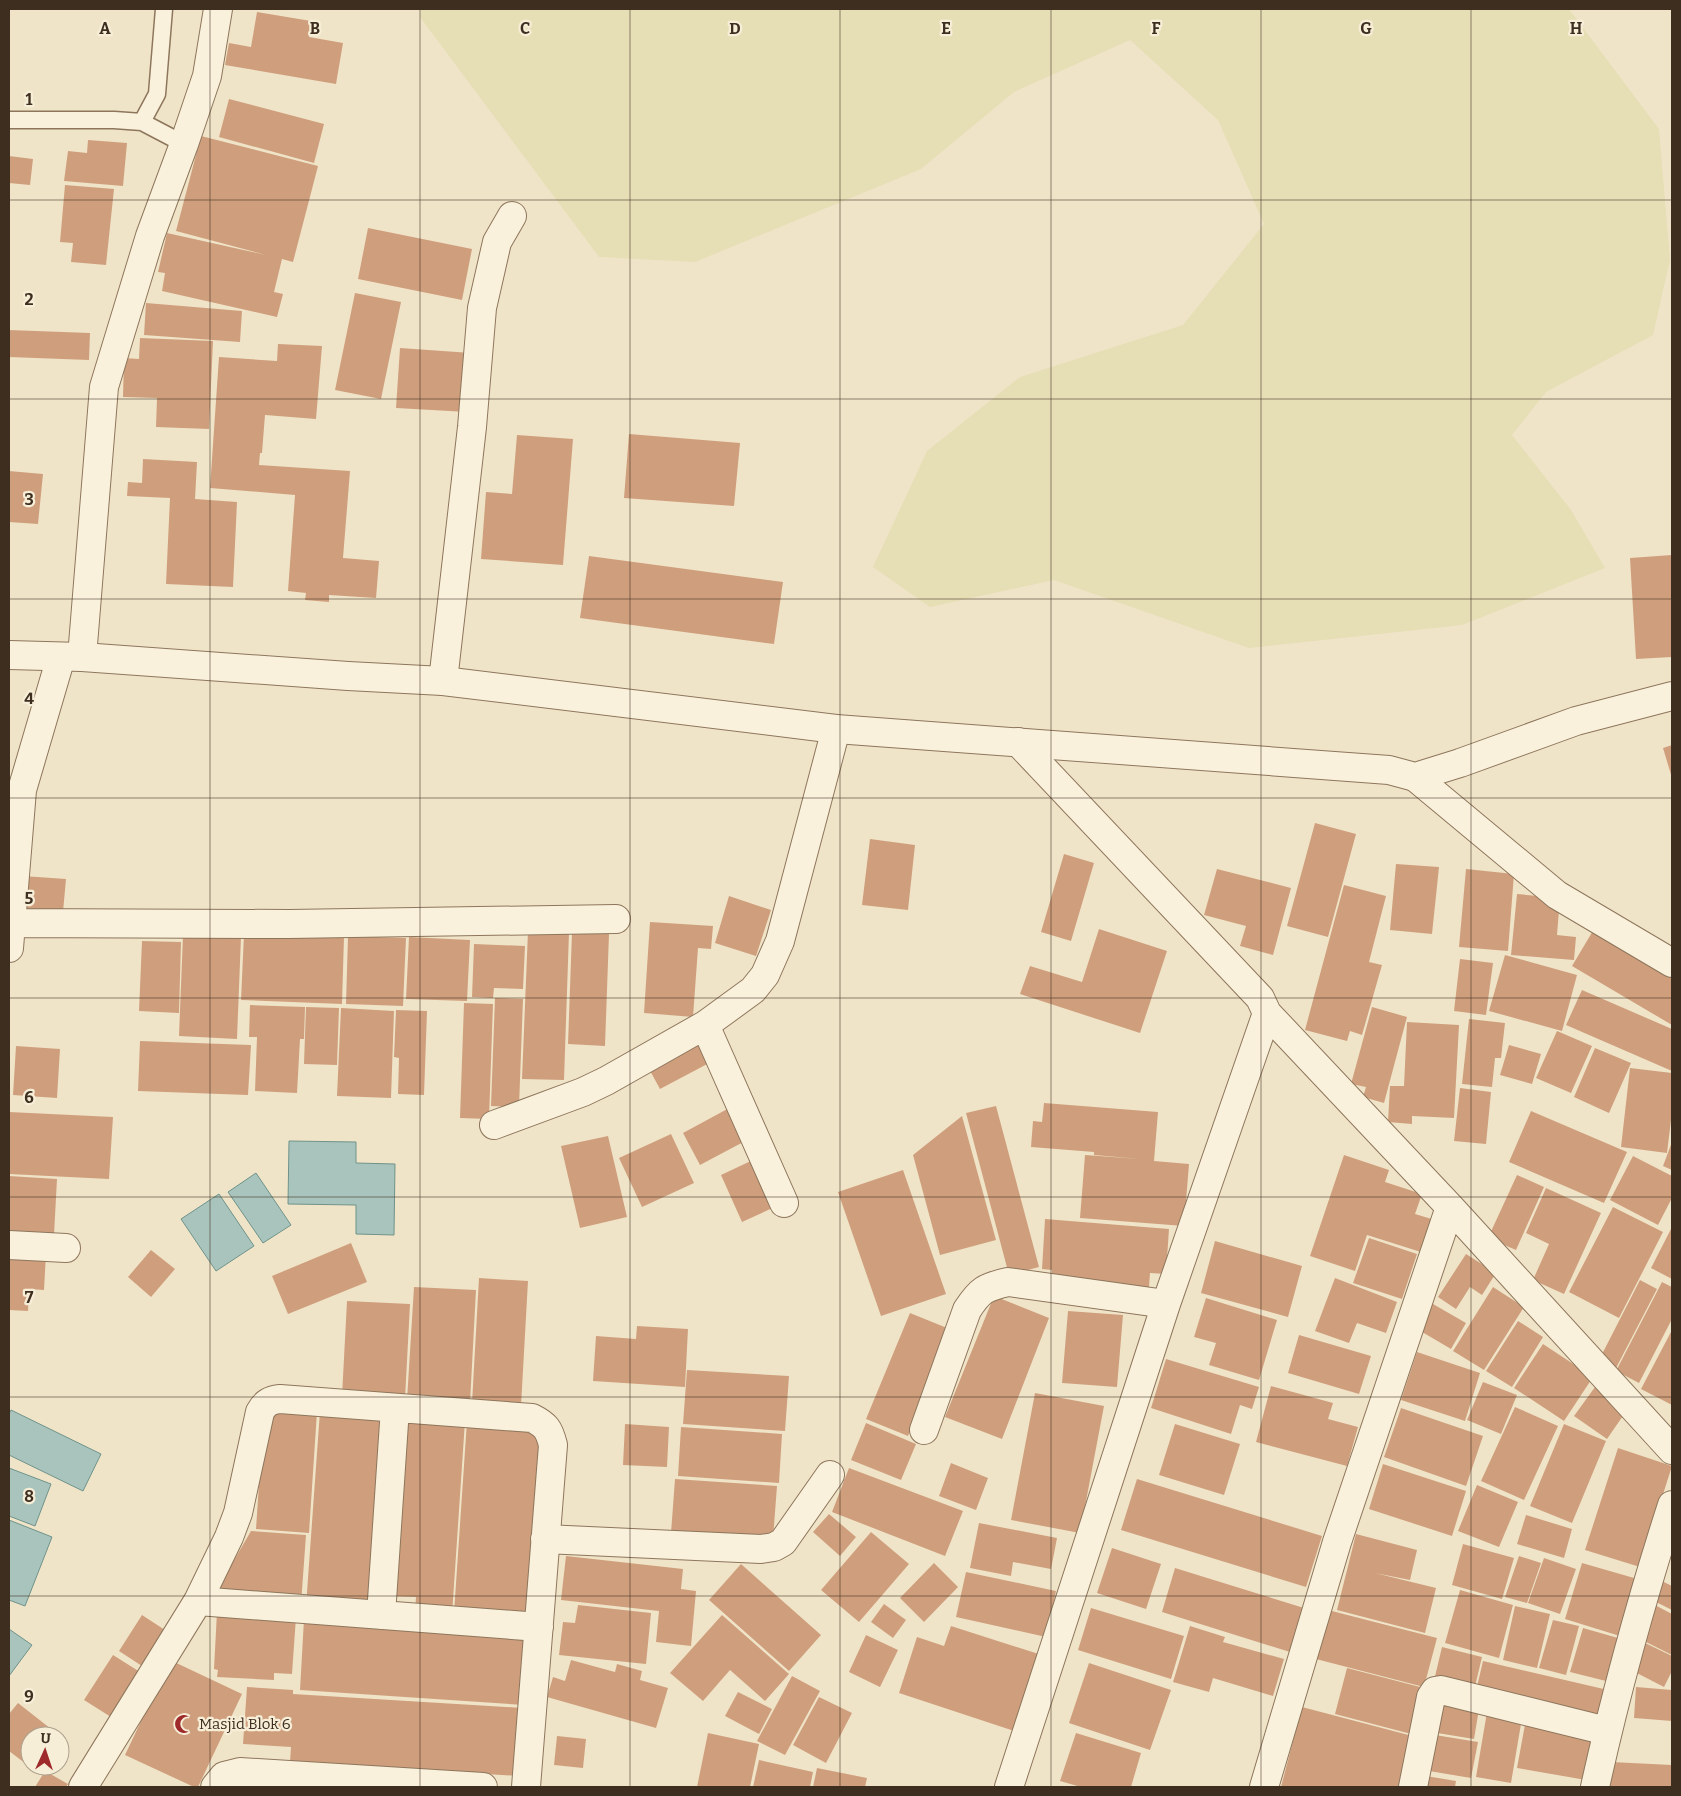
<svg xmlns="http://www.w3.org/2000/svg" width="1681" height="1796" font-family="Bitter,serif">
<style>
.farmland{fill:#e6deb5}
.water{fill:#a9c4bc;stroke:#6f938a}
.building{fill:#cf9f7d}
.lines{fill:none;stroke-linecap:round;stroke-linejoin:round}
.service-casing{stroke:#8d765c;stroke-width:19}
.minor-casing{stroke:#8d765c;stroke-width:30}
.tertiary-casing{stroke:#8d765c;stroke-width:30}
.service{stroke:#faf1dc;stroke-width:16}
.minor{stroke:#faf1dc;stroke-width:28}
.tertiary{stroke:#faf1dc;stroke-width:28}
.grid{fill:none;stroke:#3d2e20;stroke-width:1;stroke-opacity:0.55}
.labels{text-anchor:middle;stroke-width:4.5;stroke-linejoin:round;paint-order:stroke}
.poi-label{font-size:15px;fill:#3d2e20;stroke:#f7eed8;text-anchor:start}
.grid-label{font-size:16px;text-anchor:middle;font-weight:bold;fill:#3d2e20;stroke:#f7eed8;stroke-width:4.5;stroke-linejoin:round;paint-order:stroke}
</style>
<rect width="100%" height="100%" fill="#f0e4c8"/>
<path class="farmland" d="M421,9H1569L1659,129L1670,260L1653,335L1546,392L1512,435L1571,510L1605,568L1462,625L1249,648L1054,580L930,607L873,567L927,451L1020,377L1183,325L1264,224L1218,120L1130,40L1014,92L921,169L695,262L599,257L420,17Z"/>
<path class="water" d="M289,1141L356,1142V1163L395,1164L394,1235L356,1234V1205L288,1204Z
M256,1173L291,1225L263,1243L228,1192Z
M219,1194L254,1246L216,1271L181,1219Z
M11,1410L101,1454L83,1491L9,1455V1414Z
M9,1468L51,1484L35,1526L9,1516Z
M9,1520L52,1537L25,1606L9,1600Z
M9,1629L32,1645L9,1676Z"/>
<path class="building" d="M257,12L311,21L309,37L343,43L336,84L225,65L229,43L251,47Z
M229,99L324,124L314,163L219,137Z
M201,136L318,166L293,262L282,259L274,292L283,294L277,317L162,291L165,273L158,272L167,233L266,255L176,231Z
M88,140L127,143L123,186L64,181L68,151L87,153Z
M9,156L33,159L30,185L9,183Z
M65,185L114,189L106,265L71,262L73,243L60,242Z
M368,228L472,249L462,300L358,279Z
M355,293L401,302L381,399L335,390Z
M146,303L242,311L240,342L144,335Z
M9,330L90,333L89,360L9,357Z
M140,338L213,341L209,429L156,427L157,398L123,397L124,358L139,359Z
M278,344L322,346L316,419L265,415L262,453H260L259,465L350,471L343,558L379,561L376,598L329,595V602L305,600L306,593L288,591L295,495L210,488L219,357L277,361Z
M400,348L471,353L467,412L396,408Z
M629,434L740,443L734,506L624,498Z
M517,435L573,439L563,565L481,559L486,492L512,494Z
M143,459L197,462L195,499L237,502L233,587L166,584L170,498L127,496L128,482L142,483Z
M9,471L43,474L38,524L9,522Z
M1672,555V657L1636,659L1630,558Z
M589,556L783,582L774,644L580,618Z
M1672,745V778L1663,748Z
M1315,823L1356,834L1328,937L1287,926Z
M870,839L915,845L908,910L862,905Z
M1064,854L1094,863L1071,941L1041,932Z
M1396,864L1439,867L1432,934L1390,930Z
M1217,869L1291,888L1273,955L1240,946L1246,926L1204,915Z
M1466,869L1514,874L1508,951L1459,947Z
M23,876L66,879L63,912L20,908Z
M1344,885L1386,896L1369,962L1382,965L1362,1035L1350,1031L1347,1041L1305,1030Z
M1517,894L1560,898L1557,935L1576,937L1574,960L1511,955Z
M729,896L771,910L756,956L715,943Z
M650,922L713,926L711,949L698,948L693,1017L644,1013Z
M1597,924L1672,968V1025L1572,966Z
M1099,929L1167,951L1140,1033L1020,994L1030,966L1082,982Z
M528,931L569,933L564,1080L522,1079Z
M572,932L609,934L605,1046L568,1044Z
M244,934L344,937L342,1004L241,1000Z
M183,935L241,937L237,1039L179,1036Z
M348,936L406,938L403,1006L346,1004Z
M409,937L470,940L467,1001L406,999Z
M142,941L181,942L179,1013L139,1011Z
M474,944L525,946L523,989L494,988L493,998L472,997Z
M1505,955L1577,975L1562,1031L1489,1011Z
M1460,959L1493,963L1486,1015L1454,1011Z
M1582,990L1672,1029V1071L1566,1025Z
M495,998L523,999L519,1107L491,1106Z
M464,1003L493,1004L489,1119L460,1118Z
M250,1005L305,1007L304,1039H300L297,1093L255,1091L257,1037H249Z
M306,1007L339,1008L337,1065L304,1064Z
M1372,1007L1407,1017L1384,1103L1363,1097L1366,1087L1351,1084Z
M341,1008L394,1011L391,1098L337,1096Z
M396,1010L427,1011L424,1095L398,1094L399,1058L394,1057Z
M1469,1019L1505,1023L1501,1058H1495L1492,1087L1462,1084Z
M1407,1022L1459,1025L1454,1118L1412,1116V1124L1388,1122L1390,1086H1404Z
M1557,1031L1592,1046L1571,1093L1536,1078Z
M699,1040L711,1062L660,1089L648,1067Z
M140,1041L251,1045L248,1095L138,1091Z
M1509,1045L1541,1054L1532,1084L1500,1075Z
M16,1046L60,1049L57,1098L13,1095Z
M1595,1048L1631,1063L1609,1113L1574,1097Z
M1630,1068L1672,1073V1112L1667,1153L1621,1147Z
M1460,1088L1491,1092L1486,1144L1454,1141Z
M1044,1103L1158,1112L1154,1161L1189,1164L1184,1226L1080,1218L1085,1155L1140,1159L1094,1155V1152L1031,1147L1033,1121L1042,1122Z
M996,1106L1039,1267L1009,1275L966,1113Z
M731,1107L749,1139L700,1165L683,1133Z
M1531,1111L1627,1152L1604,1203L1509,1162Z
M9,1112L113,1117L109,1179L9,1174Z
M962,1116L996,1240L940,1255L913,1155Z
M671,1134L694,1183L642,1207L619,1158Z
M608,1136L627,1217L580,1228L561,1146Z
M1672,1142V1170L1663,1166Z
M1344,1155L1389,1170L1385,1182L1422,1194L1415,1214L1435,1220L1424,1253L1367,1235L1355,1271L1310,1256Z
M1633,1156L1672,1176V1198L1658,1225L1610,1200Z
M755,1159L777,1206L742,1222L721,1175Z
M903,1170L946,1294L881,1316L838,1192Z
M1517,1175L1544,1187L1516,1250L1488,1238Z
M9,1176L57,1179L54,1235L9,1232Z
M1546,1188L1601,1213L1564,1294L1533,1280L1549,1244L1526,1233Z
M1613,1207L1663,1232L1619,1318L1569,1292Z
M1045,1219L1169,1229L1166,1274L1150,1273L1149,1287L1052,1279V1270L1042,1269Z
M1672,1227V1279L1651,1268Z
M1369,1238L1417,1254L1402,1299L1353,1283Z
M1215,1241L1302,1266L1288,1317L1201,1293Z
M351,1243L367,1282L288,1314L272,1276Z
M151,1250L175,1269L151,1297L128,1277Z
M9,1252L46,1254L44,1290L29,1289L28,1311L9,1310Z
M1466,1254L1496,1273L1482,1295L1470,1287L1456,1309L1438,1297Z
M479,1278L528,1281L521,1406L472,1403Z
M1335,1278L1397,1302L1386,1333L1357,1323L1349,1343L1315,1331Z
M1640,1280L1657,1289L1615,1370L1598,1362Z
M1662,1282L1672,1287V1319L1639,1383L1616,1371Z
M414,1287L476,1290L470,1403L407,1400Z
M1493,1287L1524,1307L1484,1370L1453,1351Z
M994,1296L1049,1318L1002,1439L945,1417Z
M1206,1298L1277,1320L1259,1380L1209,1365L1216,1343L1194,1337Z
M347,1301L410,1304L405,1399L342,1396Z
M1433,1304L1466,1323L1451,1349L1417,1329Z
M1068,1311L1123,1315L1117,1387L1062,1383Z
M910,1313L952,1330L908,1436L866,1419Z
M1518,1321L1543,1337L1512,1387L1486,1371Z
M637,1326L688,1329L685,1387L593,1381L596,1336L636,1339Z
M1672,1330V1405L1641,1389Z
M1299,1335L1371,1356L1359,1394L1288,1373Z
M1543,1344L1593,1377L1564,1421L1514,1388Z
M1417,1352L1480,1373L1465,1421L1401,1400Z
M1166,1359L1259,1387L1252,1409L1240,1405L1231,1434L1151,1408Z
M687,1370L789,1376L785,1431L683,1424Z
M1483,1382L1517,1395L1501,1434L1467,1420Z
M1271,1386L1333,1403L1328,1419L1358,1427L1347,1466L1256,1442Z
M1595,1387L1627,1410L1607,1439L1574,1416Z
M1035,1393L1104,1406L1080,1533L1011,1520Z
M1515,1407L1558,1426L1524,1500L1481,1481Z
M1401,1408L1483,1436L1466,1486L1384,1457Z
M264,1409L317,1412L309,1533L256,1529Z
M320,1411L389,1415L376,1611L306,1606Z
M400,1417L465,1421L452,1615L415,1612L416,1597L388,1596Z
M467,1421L544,1426L531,1618L454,1613Z
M866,1423L916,1444L901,1480L851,1460Z
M625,1424L669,1427L667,1467L623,1465Z
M1175,1424L1240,1444L1224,1495L1159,1475Z
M1564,1424L1606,1441L1572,1523L1530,1506Z
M681,1427L782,1434L779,1483L678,1476Z
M1618,1448L1672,1466L1640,1567L1585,1550Z
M951,1463L988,1478L976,1510L939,1496Z
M1383,1464L1466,1491L1452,1536L1369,1509Z
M849,1468L963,1511L945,1556L832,1512Z
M675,1479L777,1486L773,1539L671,1533Z
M1137,1479L1322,1536L1306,1587L1121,1530Z
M1477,1485L1518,1502L1499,1547L1458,1531Z
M829,1514L856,1537L840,1556L813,1532Z
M1526,1515L1572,1529L1564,1558L1517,1544Z
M979,1523L1057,1538L1051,1569L1013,1562L1011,1576L970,1568Z
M251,1531L306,1535L301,1604L212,1598Z
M871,1532L909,1564L859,1622L821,1590Z
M1356,1534L1417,1550L1410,1580L1375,1573L1436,1588L1425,1633L1337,1610Z
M1463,1544L1514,1558L1502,1599L1452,1585Z
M1112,1548L1161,1564L1146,1609L1097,1593Z
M566,1556L683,1569L681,1589L696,1591L691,1646L656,1642L659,1611L561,1600Z
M1519,1556L1541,1563L1527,1603L1505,1597Z
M1544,1558L1576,1569L1560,1614L1528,1603Z
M934,1563L958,1587L924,1622L900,1598Z
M1582,1563L1641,1580L1623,1637L1565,1619Z
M741,1564L821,1635L789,1671L709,1600Z
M1175,1568L1304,1608L1290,1652L1162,1612Z
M966,1572L1056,1591L1046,1637L956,1617Z
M1660,1580L1672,1586V1610L1650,1599Z
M1460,1590L1513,1605L1499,1658L1445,1643Z
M884,1604L906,1620L893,1638L871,1622Z
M1653,1604L1672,1614V1655L1636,1637Z
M578,1605L651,1613L646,1664L559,1655L563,1622L575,1623Z
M1515,1606L1550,1614L1537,1668L1503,1660Z
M1091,1608L1184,1636L1171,1679L1078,1650Z
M1328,1610L1437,1638L1424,1687L1316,1659Z
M217,1612L296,1617L292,1674L274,1673V1680L217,1677L218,1670L214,1669Z
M142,1615L168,1632L145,1668L119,1651Z
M722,1615L789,1674L765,1701L730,1670L703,1701L670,1673Z
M304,1619L529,1633L524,1705L300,1690Z
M1553,1620L1579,1626L1566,1675L1539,1668Z
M951,1626L1045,1656L1020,1733L899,1693L917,1637L944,1646Z
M1190,1626L1225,1637L1223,1642L1284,1659L1273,1696L1213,1678L1209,1692L1173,1682Z
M1583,1628L1625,1640L1614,1683L1570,1672Z
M866,1635L898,1650L880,1687L849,1672Z
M1641,1641L1672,1656V1671L1664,1687L1627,1668Z
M1442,1647L1482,1657L1473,1695L1433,1685Z
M113,1655L140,1672L111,1717L84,1700Z
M170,1660L242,1694L198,1787H194L125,1755Z
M571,1660L615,1672L617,1664L642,1671L640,1680L668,1688L656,1728L547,1697L553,1677L565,1681Z
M1483,1661L1608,1690L1599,1725L1475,1695Z
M1089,1663L1171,1690L1150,1750L1069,1723Z
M1347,1668L1424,1688L1411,1734L1335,1714Z
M792,1676L820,1691L785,1755L757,1741Z
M247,1687L293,1690V1694L523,1708L519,1776L290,1762L291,1747L243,1744Z
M1636,1687L1672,1690V1721L1634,1718Z
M738,1692L772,1709L759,1734L725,1716Z
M1436,1696L1480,1703L1474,1739L1431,1732Z
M819,1697L852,1713L826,1763L793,1745Z
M18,1703L60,1736H30V1766H37L34,1770L9,1751V1714Z
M1302,1707L1420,1738L1407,1787H1281Z
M1487,1712L1522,1718L1511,1783L1476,1777Z
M1526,1719L1595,1731L1586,1780L1517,1768Z
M708,1733L759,1744L750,1787H697Z
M1076,1733L1141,1753L1131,1787H1081L1060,1781Z
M1429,1734L1478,1742L1471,1778L1423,1770Z
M557,1736L586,1739L583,1768L554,1765Z
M759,1760L813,1772L810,1787H753Z
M1611,1762L1672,1765V1787H1609Z
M817,1768L867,1778L865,1787H813Z
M45,1771L68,1784L66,1787H35Z
M1420,1775L1456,1781L1455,1787H1418Z"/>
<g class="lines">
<g class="service-casing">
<path id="service" d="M9,120H114L142,122L157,94L164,9
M142,122L184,144"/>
</g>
<g class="minor-casing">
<path id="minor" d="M82,657L104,387L150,236L184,144L207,76L218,9
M443,681L472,427L482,308L497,242L512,216
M1018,742L1260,998L1267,1013L1450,1207L1672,1450
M1415,777L1557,895L1672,963
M9,923L289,924L616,919
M9,948L22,790L61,657
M705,1025L784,1203
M494,1125L583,1092L606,1081L705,1025L753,990L765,975L780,941L836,729
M9,1245L66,1248
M924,1430L967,1310C980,1290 985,1287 1008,1282L1166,1304
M545,1539L761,1549L774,1547L783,1542L830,1475
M198,1601L539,1627
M381,1615L395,1408
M83,1787L198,1601L229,1537L238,1513L260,1412C265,1403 270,1400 280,1399L532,1418C546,1425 549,1429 553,1445L526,1787
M215,1787L224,1776L240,1772L483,1787
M1009,1787L1166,1304L1267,1013
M1264,1787L1337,1542L1450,1207
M1413,1787L1431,1697L1435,1691L1441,1690L1607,1731
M1595,1787C1616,1692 1642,1598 1672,1505"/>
</g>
<g class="tertiary-casing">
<path id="tertiary" d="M9,655L82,657L348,676L443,681L836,729L1389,770L1415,777L1460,763L1576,721L1672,696"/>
</g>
<use href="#service" class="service"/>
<use href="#minor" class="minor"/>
<use href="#tertiary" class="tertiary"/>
</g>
<path class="grid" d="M210,9V1787M420,9V1787M630,9V1787M840,9V1787M1051,9V1787M1261,9V1787M1471,9V1787M9,200H1672M9,399H1672M9,599H1672M9,798H1672M9,998H1672M9,1197H1672M9,1397H1672M9,1596H1672"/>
<defs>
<g id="mosque-bare" transform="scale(1.5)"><path d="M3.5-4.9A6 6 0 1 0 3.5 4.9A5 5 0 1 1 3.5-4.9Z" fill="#9e2a2b" stroke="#f7eed8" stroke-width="2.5" paint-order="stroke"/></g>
</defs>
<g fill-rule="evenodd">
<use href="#mosque-bare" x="184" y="1724"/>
</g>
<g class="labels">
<g class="poi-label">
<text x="199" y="1729">Masjid Blok 6</text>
</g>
</g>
<g class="grid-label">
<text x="105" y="34">A</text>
<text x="315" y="34">B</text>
<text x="525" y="34">C</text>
<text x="735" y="34">D</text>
<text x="946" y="34">E</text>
<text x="1156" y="34">F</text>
<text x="1366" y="34">G</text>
<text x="1576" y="34">H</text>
<text x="29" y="105">1</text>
<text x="29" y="305">2</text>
<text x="29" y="505">3</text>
<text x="29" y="704">4</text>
<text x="29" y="904">5</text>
<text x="29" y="1103">6</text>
<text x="29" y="1303">7</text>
<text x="29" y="1502">8</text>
<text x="29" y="1702">9</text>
</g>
<rect width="1681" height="1796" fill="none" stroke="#3d2e20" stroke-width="20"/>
<g transform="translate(45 1751) rotate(3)"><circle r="24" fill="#f7eed8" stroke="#ada18e"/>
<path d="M0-4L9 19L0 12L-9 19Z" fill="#9e2a2b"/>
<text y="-8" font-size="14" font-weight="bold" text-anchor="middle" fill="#3d2e20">U</text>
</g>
</svg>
